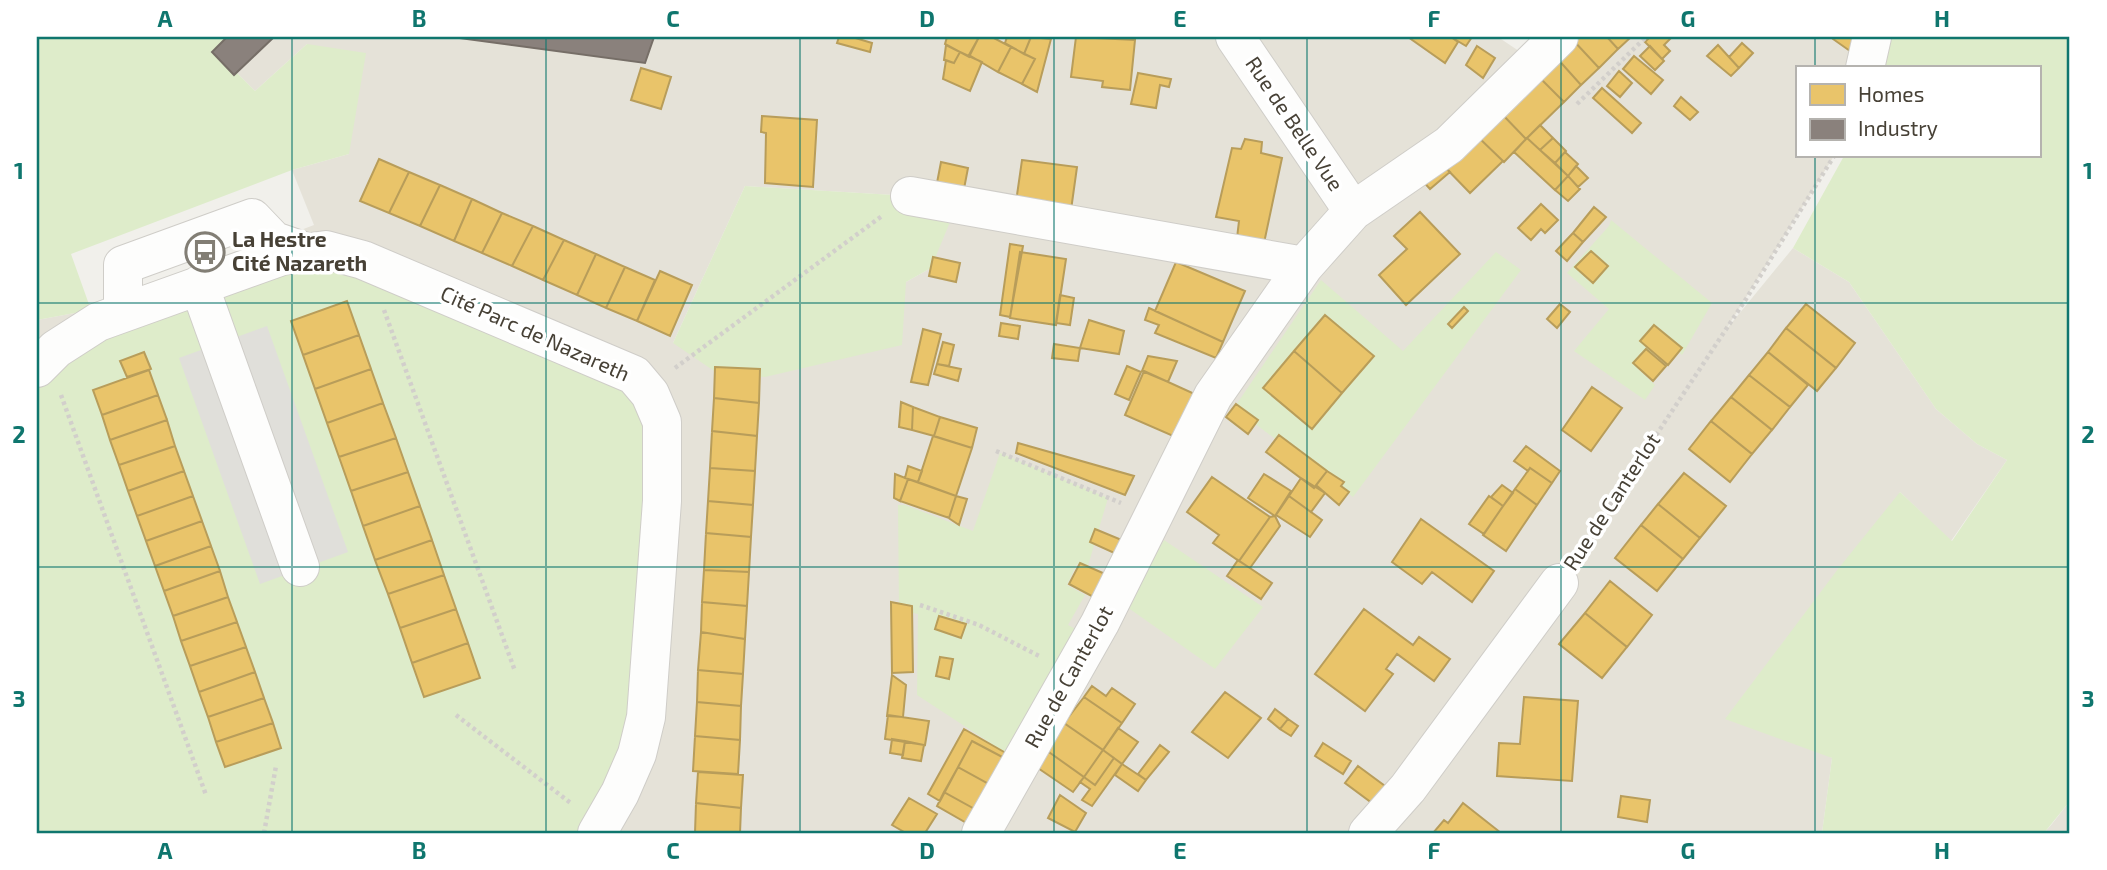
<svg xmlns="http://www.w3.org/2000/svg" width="2107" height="870" font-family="'Exo 2',sans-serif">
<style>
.residential{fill:#e5e2d8;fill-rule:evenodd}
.green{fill:#deecca}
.parking{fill:#e0dfda}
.homes{fill:#e9c46a;stroke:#b89d5a;stroke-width:2}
.industry{fill:#8a817c;stroke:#766e67;stroke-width:2}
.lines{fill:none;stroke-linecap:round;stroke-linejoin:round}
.minor-casing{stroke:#cfcdc8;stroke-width:40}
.path{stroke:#d2cfcb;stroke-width:4.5;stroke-dasharray:3.5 3.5;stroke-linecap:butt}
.minor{stroke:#fdfdfc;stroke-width:38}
.grid{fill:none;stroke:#0f766e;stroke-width:2;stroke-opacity:0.55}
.labels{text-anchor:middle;stroke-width:7;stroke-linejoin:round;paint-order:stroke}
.street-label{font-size:21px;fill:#474136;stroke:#fff}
.poi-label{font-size:21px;font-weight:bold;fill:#474136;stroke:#fff;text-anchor:start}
.neatline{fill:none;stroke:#0f766e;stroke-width:2.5}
.grid-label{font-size:23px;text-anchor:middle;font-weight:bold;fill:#0f766e}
</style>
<rect width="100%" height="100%" fill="#f1f0eb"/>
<path class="residential" d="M238,37H632L656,40L659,37H1498L1534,61L1559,37H1872L1865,68H1797V156H1834L1725,331L1793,248L1849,282L1936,409L1977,444L2007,460L1951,541L1900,492L1782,730L1832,758L1822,833H597L37,373V320L91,310L314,225L292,170L349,154L307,44L255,91L219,55ZM745,186L910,196L931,268L906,282L673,343Z
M2070,801V833H2044L2052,824Z"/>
<path class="green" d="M37,37H238L219,55L255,91L307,44L366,53L349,154L292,170L71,254L91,310L37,320Z
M1885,37H2070V801L2044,833H1822L1832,758L1725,719L1838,569L1900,492L1952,541L2007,460L1977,444L1936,409L1849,282L1793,248L1844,156H2039V68H1876Z
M745,186L910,196L957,205L931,268L906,282L902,345L765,377L717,373L673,343Z
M1611,220L1712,303L1682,355L1665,339L1638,369L1655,385L1645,400L1574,351L1609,309L1567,273L1609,226Z
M304,252L652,390L639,755L597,833H37V373L77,338Z
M1496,252L1521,270L1353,497L1234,408L1321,280L1403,351Z
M1000,453L1108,498L1087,569L1077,564L1067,585L1085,595L1068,625L1092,638L1021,763L917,695L918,614L899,610L898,505H905L973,531Z
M1164,540L1263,607L1215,669L1127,607Z"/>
<path class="parking" d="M267,326L348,552L260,584L179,358Z"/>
<path class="homes" d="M839,37H852L872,43L870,52L837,43Z
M947,37H979L969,57L945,44Z
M979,37H992L1011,47L998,72L969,55Z
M1007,37H1031L1024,54L1005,43Z
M1031,37L1051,39L1037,92L1022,84L1035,59L1024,54Z
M1076,37L1135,40L1130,90L1102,87L1103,81L1071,77Z
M1408,37H1451L1458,42L1445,63Z
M1451,37H1472L1466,46Z
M1575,37H1607L1618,49L1599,68L1572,39Z
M1607,37H1631L1618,49Z
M1650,37H1668L1670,39L1664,45L1670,51L1662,59L1645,42Z
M1834,37H1855L1850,51L1833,39Z
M1572,39L1599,68L1581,85L1555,56Z
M1742,43L1753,53L1739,68L1729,57Z
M946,45L960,52L954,63L944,60Z
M1718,45L1739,68L1731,76L1707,56Z
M1477,46L1495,58L1483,78L1466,65Z
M1650,46L1664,61L1655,70L1640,56Z
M1011,47L1035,59L1022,84L998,72Z
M960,52L982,62L970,91L943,79L946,60L954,63Z
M1555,56L1581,85L1564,102L1537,75Z
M1634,56L1663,80L1651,94L1623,69Z
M641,68L671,77L661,109L631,100Z
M1619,71L1632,83L1620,97L1607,86Z
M1138,73L1171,79L1169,87L1160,85L1156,108L1131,104Z
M1537,75L1564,102L1526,139L1500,112Z
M1602,88L1641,123L1632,133L1593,98Z
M1681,97L1698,112L1690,120L1674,106Z
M1500,112L1526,139L1504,162L1476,135Z
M762,116L817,120L813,187L765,183L766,133L761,132Z
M1540,125L1553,138L1540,150L1527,138Z
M1476,135L1503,161L1470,193L1441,163Z
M1527,138L1568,176L1555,190L1514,152Z
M1553,138L1566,151L1555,163L1540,150Z
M1245,139L1262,142L1261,153L1282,158L1264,243L1237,238L1239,221L1216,217L1232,148L1241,149Z
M1565,152L1578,164L1568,176L1555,163Z
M379,159L409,172L389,213L360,201Z
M1022,160L1077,167L1071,210L1016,202Z
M941,162L968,168L963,194L936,188Z
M1441,163L1450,172L1430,189L1420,178Z
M1576,166L1588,178L1578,187L1568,176Z
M409,172L440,185L420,226L389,213Z
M1568,176L1580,189L1568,201L1555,190Z
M440,185L472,199L454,241L420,226Z
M472,199L502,213L482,253L454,241Z
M1541,204L1558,220L1545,233L1541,229L1531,240L1518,228Z
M1594,207L1606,217L1583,242L1573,233Z
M1420,212L1460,254L1406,305L1379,275L1407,249L1394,236Z
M502,213L533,226L512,266L482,253Z
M533,226L564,240L543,280L512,266Z
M1573,233L1583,242L1567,261L1556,251Z
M564,240L596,254L577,295L543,280Z
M1010,244L1023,246L1010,317L1000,315Z
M1591,251L1608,266L1593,283L1575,267Z
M1020,252L1066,259L1056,325L1010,318Z
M596,254L625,267L606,308L577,295Z
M933,257L960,263L956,282L929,276Z
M1176,262L1245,291L1223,342L1155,311Z
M625,267L655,280L637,321L606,308Z
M660,271L692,285L670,336L637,321Z
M1060,295L1074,298L1070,325L1056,323Z
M347,301L359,335L303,355L291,321Z
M1560,304L1570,312L1557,328L1547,319Z
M1806,304L1855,343L1836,368L1786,328Z
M1464,307L1468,311L1452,328L1448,324Z
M1149,308L1223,342L1216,358L1155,333L1159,325L1145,320Z
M1325,315L1374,356L1342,393L1294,351Z
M1089,320L1124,331L1119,354L1080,348Z
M1001,323L1020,326L1018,339L999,336Z
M1654,325L1682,348L1668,365L1640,341Z
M1786,328L1836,368L1817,391L1768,352Z
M923,329L941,334L928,385L911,382Z
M359,335L371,369L315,389L303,355Z
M943,342L954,345L949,366L937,364Z
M1054,344L1080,348L1078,361L1052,358Z
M1646,349L1666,366L1653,381L1633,363Z
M1294,351L1342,393L1312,429L1263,388Z
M144,352L151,369L127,377L120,361Z
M1768,352L1808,385L1790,407L1749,375Z
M1148,356L1177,361L1168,382L1142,371Z
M937,364L961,369L958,381L934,374Z
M1127,366L1141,372L1129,400L1115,394Z
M715,367L760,369L759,403L714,398Z
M371,369L383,403L327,423L315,389Z
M149,370L158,395L102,415L93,390Z
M1144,371L1199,396L1180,439L1125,415Z
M1749,375L1790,407L1772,430L1731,397Z
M1592,387L1622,408L1591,451L1562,430Z
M158,395L167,420L110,440L102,415Z
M1731,397L1772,430L1752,454L1711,421Z
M714,398L759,403L757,436L712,431Z
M901,402L913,407L912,430L899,427Z
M383,403L396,438L339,457L327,423Z
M1236,404L1258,420L1248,434L1226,417Z
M913,407L940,417L934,436L912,430Z
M940,417L977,428L972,448L934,436Z
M167,420L175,446L119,465L110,440Z
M1711,421L1752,454L1730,482L1689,449Z
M712,431L757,436L755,471L710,468Z
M1279,435L1327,471L1314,488L1266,452Z
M933,436L972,448L956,496L918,482Z
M396,438L408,472L351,491L339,457Z
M1018,443L1134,476L1125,495L1016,453Z
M175,446L184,471L128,491L119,465Z
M1526,446L1560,471L1552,483L1530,468L1528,471L1514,461Z
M908,466L922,471L918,482L905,478Z
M710,468L755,471L753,505L708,501Z
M1530,468L1552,483L1537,505L1515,489Z
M184,471L193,496L137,516L128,491Z
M1327,471L1344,482L1341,486L1349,492L1339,505L1316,485Z
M408,472L420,506L363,526L351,491Z
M1684,473L1726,506L1700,538L1658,504Z
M895,474L908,479L900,501L894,498Z
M1264,474L1291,491L1275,516L1248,498Z
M1212,477L1270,517L1239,561L1213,543L1219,535L1187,512Z
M1301,478L1325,493L1311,512L1289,496Z
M908,479L956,496L949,518L900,501Z
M1502,485L1513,493L1503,506L1491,497Z
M1515,489L1537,505L1506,551L1483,535Z
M193,496L202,521L146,541L137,516Z
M956,496L967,499L959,525L947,517L949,518Z
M1289,496L1322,520L1310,537L1276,515Z
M1489,496L1503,506L1484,534L1469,524Z
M708,501L753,505L751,537L706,533Z
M1658,504L1700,538L1683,559L1641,525Z
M420,506L432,540L375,560L363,526Z
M1275,516L1280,526L1250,568L1239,561L1270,517Z
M1421,519L1494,571L1472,602L1432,572L1422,584L1392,562Z
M202,521L211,546L155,566L146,541Z
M1641,525L1683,559L1657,591L1615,558Z
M1095,529L1129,543L1123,557L1090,542Z
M706,533L751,537L749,572L704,570Z
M432,540L444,575L388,594L375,560Z
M211,546L220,571L164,591L155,566Z
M1238,560L1272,583L1261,599L1227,576Z
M1080,563L1112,577L1099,600L1069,584Z
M704,570L749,572L747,606L702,602Z
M220,571L228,597L173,616L164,591Z
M444,575L456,609L400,628L388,594Z
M1610,581L1652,615L1627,647L1585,613Z
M228,597L237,622L181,641L173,616Z
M702,602L747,606L745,639L701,632Z
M891,602L912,606L913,672L892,673Z
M456,609L468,643L412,663L400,628Z
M1364,609L1413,645L1419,637L1450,659L1434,681L1397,654L1386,669L1393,674L1365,711L1315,674Z
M1585,613L1627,647L1602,678L1559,644Z
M939,616L966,624L961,638L935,629Z
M237,622L246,647L190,666L181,641Z
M701,632L745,639L743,674L698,670Z
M468,643L480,678L424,697L412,663Z
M246,647L255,672L199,692L190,666Z
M940,657L953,659L949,679L936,676Z
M698,670L743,674L741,706L697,702Z
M255,672L264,698L208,717L199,692Z
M892,675L906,685L903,717L887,716Z
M1092,686L1106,696L1112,688L1135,704L1122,723L1084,697Z
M1225,692L1261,718L1228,758L1192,732Z
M1084,697L1122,723L1103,750L1064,723Z
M1524,697L1578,701L1572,781L1497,776L1499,743L1520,744Z
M264,698L273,723L216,742L208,717Z
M697,702L741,706L740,740L695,736Z
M1275,709L1288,719L1280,729L1268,719Z
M888,715L929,721L925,745L885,739Z
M1288,719L1298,726L1291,736L1280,729Z
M273,723L281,748L225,767L216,742Z
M1064,723L1103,750L1084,777L1046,750Z
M1118,728L1138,742L1122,764L1103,750Z
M964,729L1011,756L1008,760L972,741L940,801L928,794Z
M695,736L740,740L738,774L693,771Z
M892,739L905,741L903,755L890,753Z
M905,741L924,745L921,761L902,758Z
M972,741L1008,760L994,787L958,767Z
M1323,743L1351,761L1343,774L1315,756Z
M1160,745L1169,752L1146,780L1138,774Z
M1046,750L1084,777L1073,792L1035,766Z
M1103,750L1114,758L1095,785L1084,777Z
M1114,758L1122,764L1092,806L1082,800L1090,789L1080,782L1084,777L1095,785Z
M1122,764L1146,780L1138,791L1115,775Z
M1358,766L1385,786L1372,803L1345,783Z
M958,767L994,787L980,812L944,792Z
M698,772L743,775L741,808L696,803Z
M944,792L980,812L970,825L937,806Z
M1060,795L1086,813L1075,832L1048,818Z
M1621,796L1650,800L1647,822L1618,817Z
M909,798L937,814L925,833H906L892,825Z
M696,803L741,808L740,833H695Z
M1463,803L1501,833H1433L1444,820L1448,823Z"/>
<path class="industry" d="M227,37H274L234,75L212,52Z
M452,37H654L645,63Z"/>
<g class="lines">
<g class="minor-casing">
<path id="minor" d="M1235,37L1353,211
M1865,68L1872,37
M910,196L1304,266
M199,285L300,567
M123,311V265L252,218L274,241L306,252
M37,368L56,349L98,322L282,256L326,250L363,260L634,375L650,394L662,422V501L646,717L637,754L620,793L597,833
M981,833L1100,623L1213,396L1304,266L1353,211L1449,145L1559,37
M1368,833L1408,788L1559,583"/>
</g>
<path class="path" d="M1577,104L1646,37
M384,310L515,671
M675,368L882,216
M61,395L206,795
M996,451L1121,503
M1579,552L1746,299L1834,156
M920,605L979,625L1041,657
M456,715L572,804
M264,833L276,766"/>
<use href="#minor" class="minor"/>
</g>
<path class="grid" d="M292,37V833M546,37V833M800,37V833M1054,37V833M1307,37V833M1561,37V833M1815,37V68M1815,156V833M37,303H2070M37,567H2070"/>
<defs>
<g id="bus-ring" transform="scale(2.0125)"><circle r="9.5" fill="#fff" stroke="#827e75" stroke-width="1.5"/><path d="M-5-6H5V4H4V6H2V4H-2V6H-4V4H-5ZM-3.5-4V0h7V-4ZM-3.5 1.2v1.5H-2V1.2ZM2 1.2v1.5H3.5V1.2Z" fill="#827e75"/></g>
</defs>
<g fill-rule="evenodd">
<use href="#bus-ring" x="205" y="252"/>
</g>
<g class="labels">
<g class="street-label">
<text transform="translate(1294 124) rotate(56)" y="7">Rue de Belle Vue</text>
<text transform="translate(535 334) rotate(24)" y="7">Cité Parc de Nazareth</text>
<text transform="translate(1612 502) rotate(-57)" y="7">Rue de Canterlot</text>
<text transform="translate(1069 677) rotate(-61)" y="7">Rue de Canterlot</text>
</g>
<g class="poi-label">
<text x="232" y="247">La Hestre<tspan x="232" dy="24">Cité Nazareth</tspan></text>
</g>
</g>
<rect width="2107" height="870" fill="none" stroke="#ffffff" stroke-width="77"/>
<rect x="1796" y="66" width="245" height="91" fill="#ffffff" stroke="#b5b3af" stroke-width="2"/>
<rect x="1810" y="84" width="35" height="21" fill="#e9c46a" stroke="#b5b3af" stroke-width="2"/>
<text x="1858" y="102" font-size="21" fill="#474136">Homes</text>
<rect x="1810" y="119" width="35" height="21" fill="#8a817c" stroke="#b5b3af" stroke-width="2"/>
<text x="1858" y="136" font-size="21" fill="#474136">Industry</text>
<rect x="38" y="38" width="2030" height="794" class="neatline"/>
<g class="grid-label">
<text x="165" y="27">A</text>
<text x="419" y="27">B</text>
<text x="673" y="27">C</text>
<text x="927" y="27">D</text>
<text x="1180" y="27">E</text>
<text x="1434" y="27">F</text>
<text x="1688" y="27">G</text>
<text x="1942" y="27">H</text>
<text x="19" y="179">1</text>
<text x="2088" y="179">1</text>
<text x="19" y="443">2</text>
<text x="2088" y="443">2</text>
<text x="19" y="707">3</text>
<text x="2088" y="707">3</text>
<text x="165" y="859">A</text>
<text x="419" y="859">B</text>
<text x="673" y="859">C</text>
<text x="927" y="859">D</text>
<text x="1180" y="859">E</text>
<text x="1434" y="859">F</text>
<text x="1688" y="859">G</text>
<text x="1942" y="859">H</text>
</g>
</svg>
